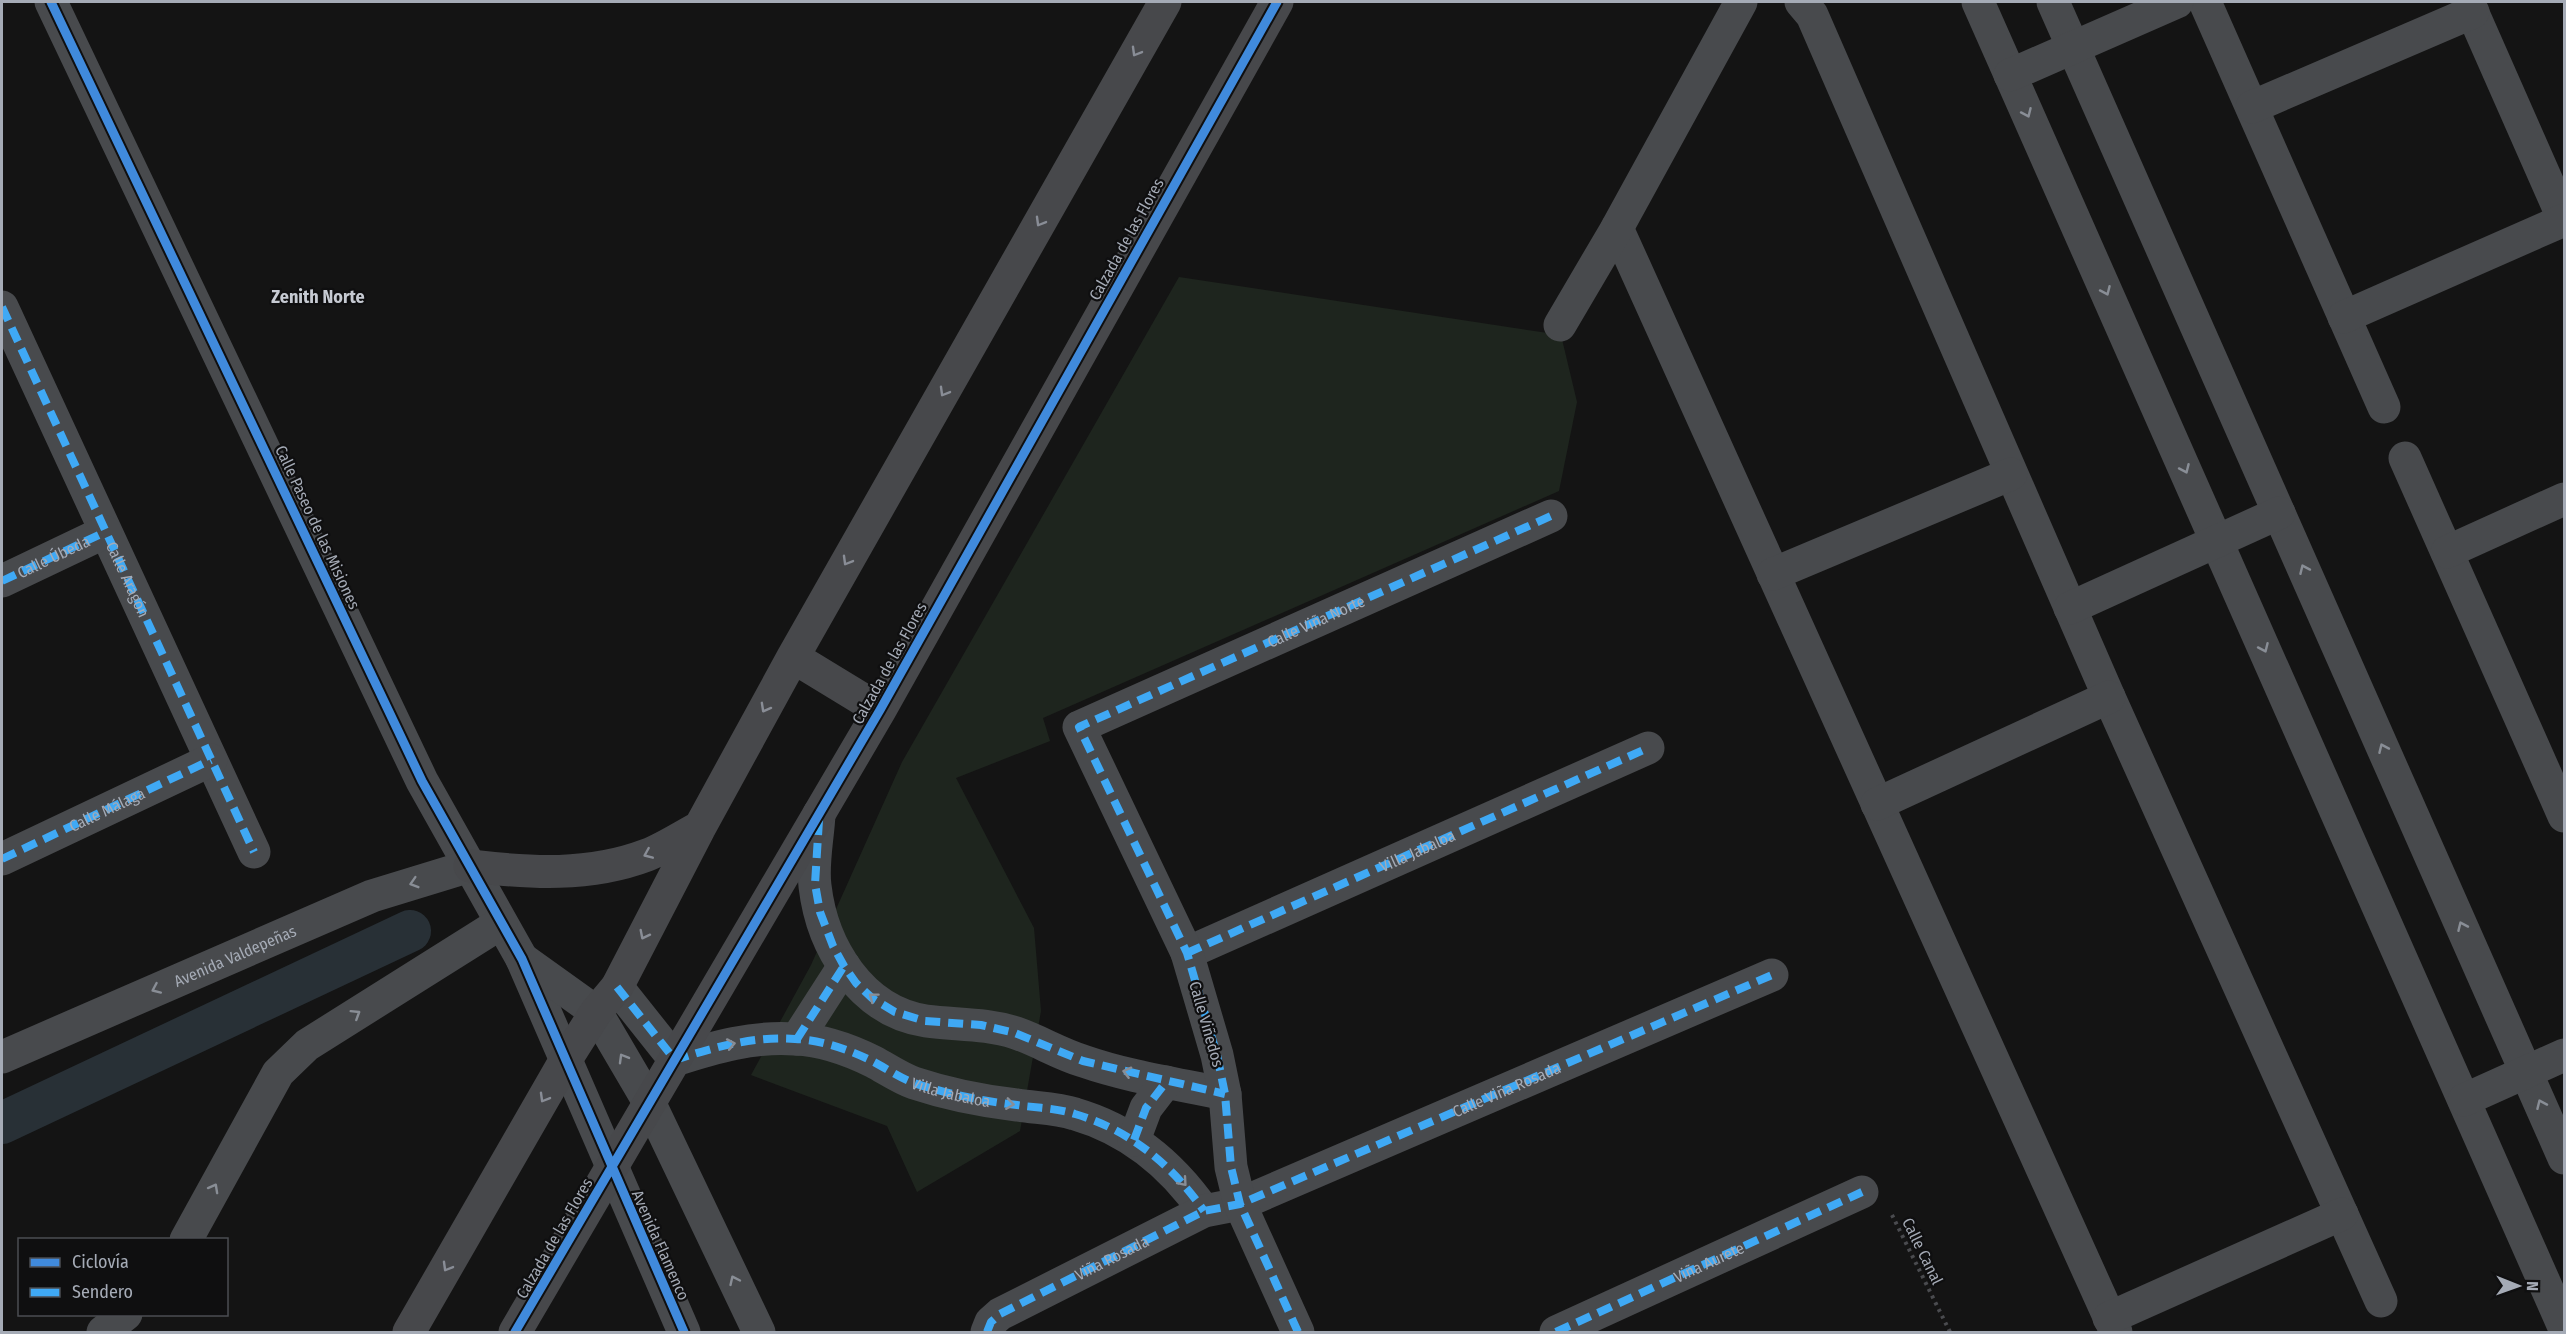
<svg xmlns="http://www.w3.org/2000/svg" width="2566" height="1334" font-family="'Fira Sans Condensed',sans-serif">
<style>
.green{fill:#1e251e}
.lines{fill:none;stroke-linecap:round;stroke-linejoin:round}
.canal{stroke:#283036;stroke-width:42}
.path{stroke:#4a4b4f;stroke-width:4;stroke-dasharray:3 4.5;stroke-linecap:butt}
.street{stroke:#484a4d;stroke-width:33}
.secondary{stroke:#47484b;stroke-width:33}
.quiet{stroke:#3fa9f5;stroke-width:8;stroke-dasharray:15 8;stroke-linecap:butt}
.cycleway-casing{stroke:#0f0f10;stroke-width:13}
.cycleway{stroke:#408adc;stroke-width:9}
.oneway{stroke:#898d96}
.oneway2{stroke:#898e96}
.labels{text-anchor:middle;stroke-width:4.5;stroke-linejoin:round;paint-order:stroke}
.street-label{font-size:16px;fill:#a5abb6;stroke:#0f0f10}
.neighbourhood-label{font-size:18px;font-weight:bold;fill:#c6cad2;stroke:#0f0f10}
</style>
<rect width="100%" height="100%" fill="#141414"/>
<path class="green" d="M1179,277L1561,335L1577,402L1559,491L1043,718L1050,741L956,778L1034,928L1041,1011L1020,1131L917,1192L887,1126L751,1075L811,965L902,762Z"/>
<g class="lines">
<path class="canal" d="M2,1123L410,931"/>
<path class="path" d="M1892,1215L1950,1332"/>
<g class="street">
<path d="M51,2L422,781L522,959L684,1332"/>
<path d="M1801,2L1812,15L2109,697L2381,1301"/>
<path d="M1978,2L2564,1327"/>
<path d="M2053,2L2564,1158"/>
<path d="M2205,2L2384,407"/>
<path d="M2468,2L2564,220"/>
<path d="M2010,75L2177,2"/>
<path d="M2252,107L2473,12"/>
<path d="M1617,228L2116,1332"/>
<path id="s1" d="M2,307L254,852"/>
<path d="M2344,317L2564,220"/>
<path d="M1560,325L1617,228L1741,2"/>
<path d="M2405,458L2564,816"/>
<path d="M2447,552L2564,499"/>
<path d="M1773,574L2011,474"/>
<path d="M2,581L105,532"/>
<path d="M2070,608L2279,513"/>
<path d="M1877,804L2109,697"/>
<path d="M819,814C818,837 812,863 815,886C822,947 861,1011 926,1021C956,1025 986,1023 1016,1033C1039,1041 1060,1054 1083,1061C1129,1077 1178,1084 1225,1094"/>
<path d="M2,859L211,760"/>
<path id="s2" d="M1187,953L1648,748"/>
<path d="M522,959L596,1012L650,1104L759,1332"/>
<path id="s3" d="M617,987L675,1060C715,1047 753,1036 795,1039C822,1040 850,1050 874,1062C887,1069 900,1078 914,1083C947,1094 982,1101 1017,1105C1036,1108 1057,1108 1075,1114C1130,1130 1172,1165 1204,1211"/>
<path d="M797,1039L844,966"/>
<path id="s4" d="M2,1057L372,896L470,866"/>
<path d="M2464,1100L2564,1055"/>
<path d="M1134,1140L1146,1108L1166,1082"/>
<path d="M186,1240L278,1073L307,1045L501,923"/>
<path d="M2109,1318L2342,1214"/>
<path d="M103,1332L126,1314"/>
<path d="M987,1332L991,1322L1000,1314L1204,1211L1240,1204L1772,975"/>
<path d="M1298,1332L1240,1204L1231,1167L1225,1094L1217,1055L1187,953L1079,727L1551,516"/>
<path d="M1556,1332L1862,1192"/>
</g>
<path class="secondary" d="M793,657L880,710
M470,866C530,873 589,877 647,855C665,848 683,836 700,827
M409,1332L565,1061L596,1012L617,987L700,827L793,657L1165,2
M515,1332L880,710L1277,2"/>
<g class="quiet">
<path d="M2,307L254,852"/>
<path id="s5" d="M2,581L105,532"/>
<path d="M819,820L815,884L820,912L833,946L844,966L856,983L872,998L895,1012L925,1021L981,1025L1015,1033L1083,1061L1225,1094"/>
<path id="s6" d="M2,859L211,760"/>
<path d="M1187,953L1648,748"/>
<path d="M617,987L675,1060C715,1047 753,1036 795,1039C822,1040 850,1050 874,1062C887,1069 900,1078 914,1083C947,1094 982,1101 1017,1105C1036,1108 1057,1108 1075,1114C1130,1130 1172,1165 1204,1211"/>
<path d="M797,1039L844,966"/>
<path d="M1134,1140L1146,1108L1166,1082"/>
<path id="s7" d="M987,1332L991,1322L1000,1314L1204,1211L1240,1204L1772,975"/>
<path id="s8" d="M1298,1332L1240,1204L1231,1167L1225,1094L1217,1055L1187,953L1079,727L1551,516"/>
<path id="s9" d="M1556,1332L1862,1192"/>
</g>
<g class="cycleway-casing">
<path id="cycleway" d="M51,2L422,781L522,959L684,1332
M515,1332L880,710L1277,2"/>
</g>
<use href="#cycleway" class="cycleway"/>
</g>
<defs><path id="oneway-chevron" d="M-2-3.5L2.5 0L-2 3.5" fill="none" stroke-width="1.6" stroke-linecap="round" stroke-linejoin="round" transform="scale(1.5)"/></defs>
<g class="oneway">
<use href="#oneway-chevron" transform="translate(1136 52) rotate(120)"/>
<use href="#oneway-chevron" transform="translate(1040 222) rotate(120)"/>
<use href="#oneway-chevron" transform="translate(944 392) rotate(120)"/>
<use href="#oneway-chevron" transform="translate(847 561) rotate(120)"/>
<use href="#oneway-chevron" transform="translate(765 708) rotate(119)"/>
<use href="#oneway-chevron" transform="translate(648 854) rotate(157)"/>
<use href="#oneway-chevron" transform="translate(644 935) rotate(117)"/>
<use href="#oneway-chevron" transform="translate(544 1098) rotate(120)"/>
<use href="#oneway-chevron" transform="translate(447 1267) rotate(120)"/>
</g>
<g class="oneway2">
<use href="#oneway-chevron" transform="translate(2027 113) rotate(66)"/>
<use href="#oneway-chevron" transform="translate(2106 291) rotate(66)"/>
<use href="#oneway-chevron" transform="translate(2185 469) rotate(66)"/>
<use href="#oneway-chevron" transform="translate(2304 569) rotate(-114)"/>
<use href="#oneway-chevron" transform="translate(2264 648) rotate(66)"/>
<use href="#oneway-chevron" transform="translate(2383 748) rotate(-114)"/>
<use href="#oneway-chevron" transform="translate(414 883) rotate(163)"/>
<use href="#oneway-chevron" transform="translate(2462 926) rotate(-114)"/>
<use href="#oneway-chevron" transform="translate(156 989) rotate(156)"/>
<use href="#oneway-chevron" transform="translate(873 997) rotate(-143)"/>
<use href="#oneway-chevron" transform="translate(356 1014) rotate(-32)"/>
<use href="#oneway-chevron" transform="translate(731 1044) rotate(-11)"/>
<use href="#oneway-chevron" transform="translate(623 1058) rotate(-120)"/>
<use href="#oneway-chevron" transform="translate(1127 1072) rotate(-166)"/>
<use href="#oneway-chevron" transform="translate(1010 1104) rotate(8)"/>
<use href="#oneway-chevron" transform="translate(2541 1104) rotate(-114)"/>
<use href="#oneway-chevron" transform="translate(1183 1182) rotate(49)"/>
<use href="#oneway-chevron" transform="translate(214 1188) rotate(-61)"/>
<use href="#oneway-chevron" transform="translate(734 1280) rotate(-115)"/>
</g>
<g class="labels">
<g class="street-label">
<text transform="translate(1126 239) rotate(-61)" y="6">Calzada de las Flores</text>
<text transform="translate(318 527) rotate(65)" y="6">Calle Paseo de las Misiones</text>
<text dy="6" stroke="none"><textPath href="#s5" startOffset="57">Calle Úbeda</textPath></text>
<text dy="6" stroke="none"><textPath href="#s1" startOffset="300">Calle Aragón</textPath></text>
<text dy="6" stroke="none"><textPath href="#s8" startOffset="908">Calle Viña Norte</textPath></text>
<text transform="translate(889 663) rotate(-61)" y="6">Calzada de las Flores</text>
<text dy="6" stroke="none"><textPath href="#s6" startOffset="116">Calle Málaga</textPath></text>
<text dy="6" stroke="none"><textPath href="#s2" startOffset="252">Villa Jabaloa</textPath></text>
<text dy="6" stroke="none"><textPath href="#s4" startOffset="254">Avenida Valdepeñas</textPath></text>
<text transform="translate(1207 1024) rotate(74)" y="6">Calle Viñedos</text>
<text dy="6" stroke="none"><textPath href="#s7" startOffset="578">Calle Viña Rosada</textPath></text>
<text dy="6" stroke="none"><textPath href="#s3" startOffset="382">Villa Jabaloa</textPath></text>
<text transform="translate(554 1238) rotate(-60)" y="6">Calzada de las Flores</text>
<text transform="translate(661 1245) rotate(66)" y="6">Avenida Flamenco</text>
<text transform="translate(1923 1251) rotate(64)" y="6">Calle Canal</text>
<text dy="6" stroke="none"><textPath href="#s7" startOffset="148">Viña Rosada</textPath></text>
<text dy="6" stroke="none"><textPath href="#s9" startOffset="168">Viña Aurete</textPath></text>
</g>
<g class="neighbourhood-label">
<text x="318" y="303">Zenith Norte</text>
</g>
</g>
<rect width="2566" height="1334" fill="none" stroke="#a5abb6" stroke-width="6"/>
<rect x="18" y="1238" width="210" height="78" fill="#0f0f10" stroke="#4b4d52" stroke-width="1.5"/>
<rect x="30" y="1258" width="30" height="9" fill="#408adc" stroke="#4b4d52" stroke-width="1.5"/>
<text x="72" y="1268" font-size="18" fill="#a5abb6">Ciclovía</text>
<rect x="30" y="1288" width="30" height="9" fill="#3fa9f5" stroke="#4b4d52" stroke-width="1.5"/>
<text x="72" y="1298" font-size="18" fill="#a5abb6">Sendero</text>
<g transform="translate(2518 1286) rotate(91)" stroke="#0f0f10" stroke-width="4.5" paint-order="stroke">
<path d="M0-4.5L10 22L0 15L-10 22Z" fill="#a5abb6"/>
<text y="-9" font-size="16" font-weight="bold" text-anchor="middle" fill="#a5abb6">N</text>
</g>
</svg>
